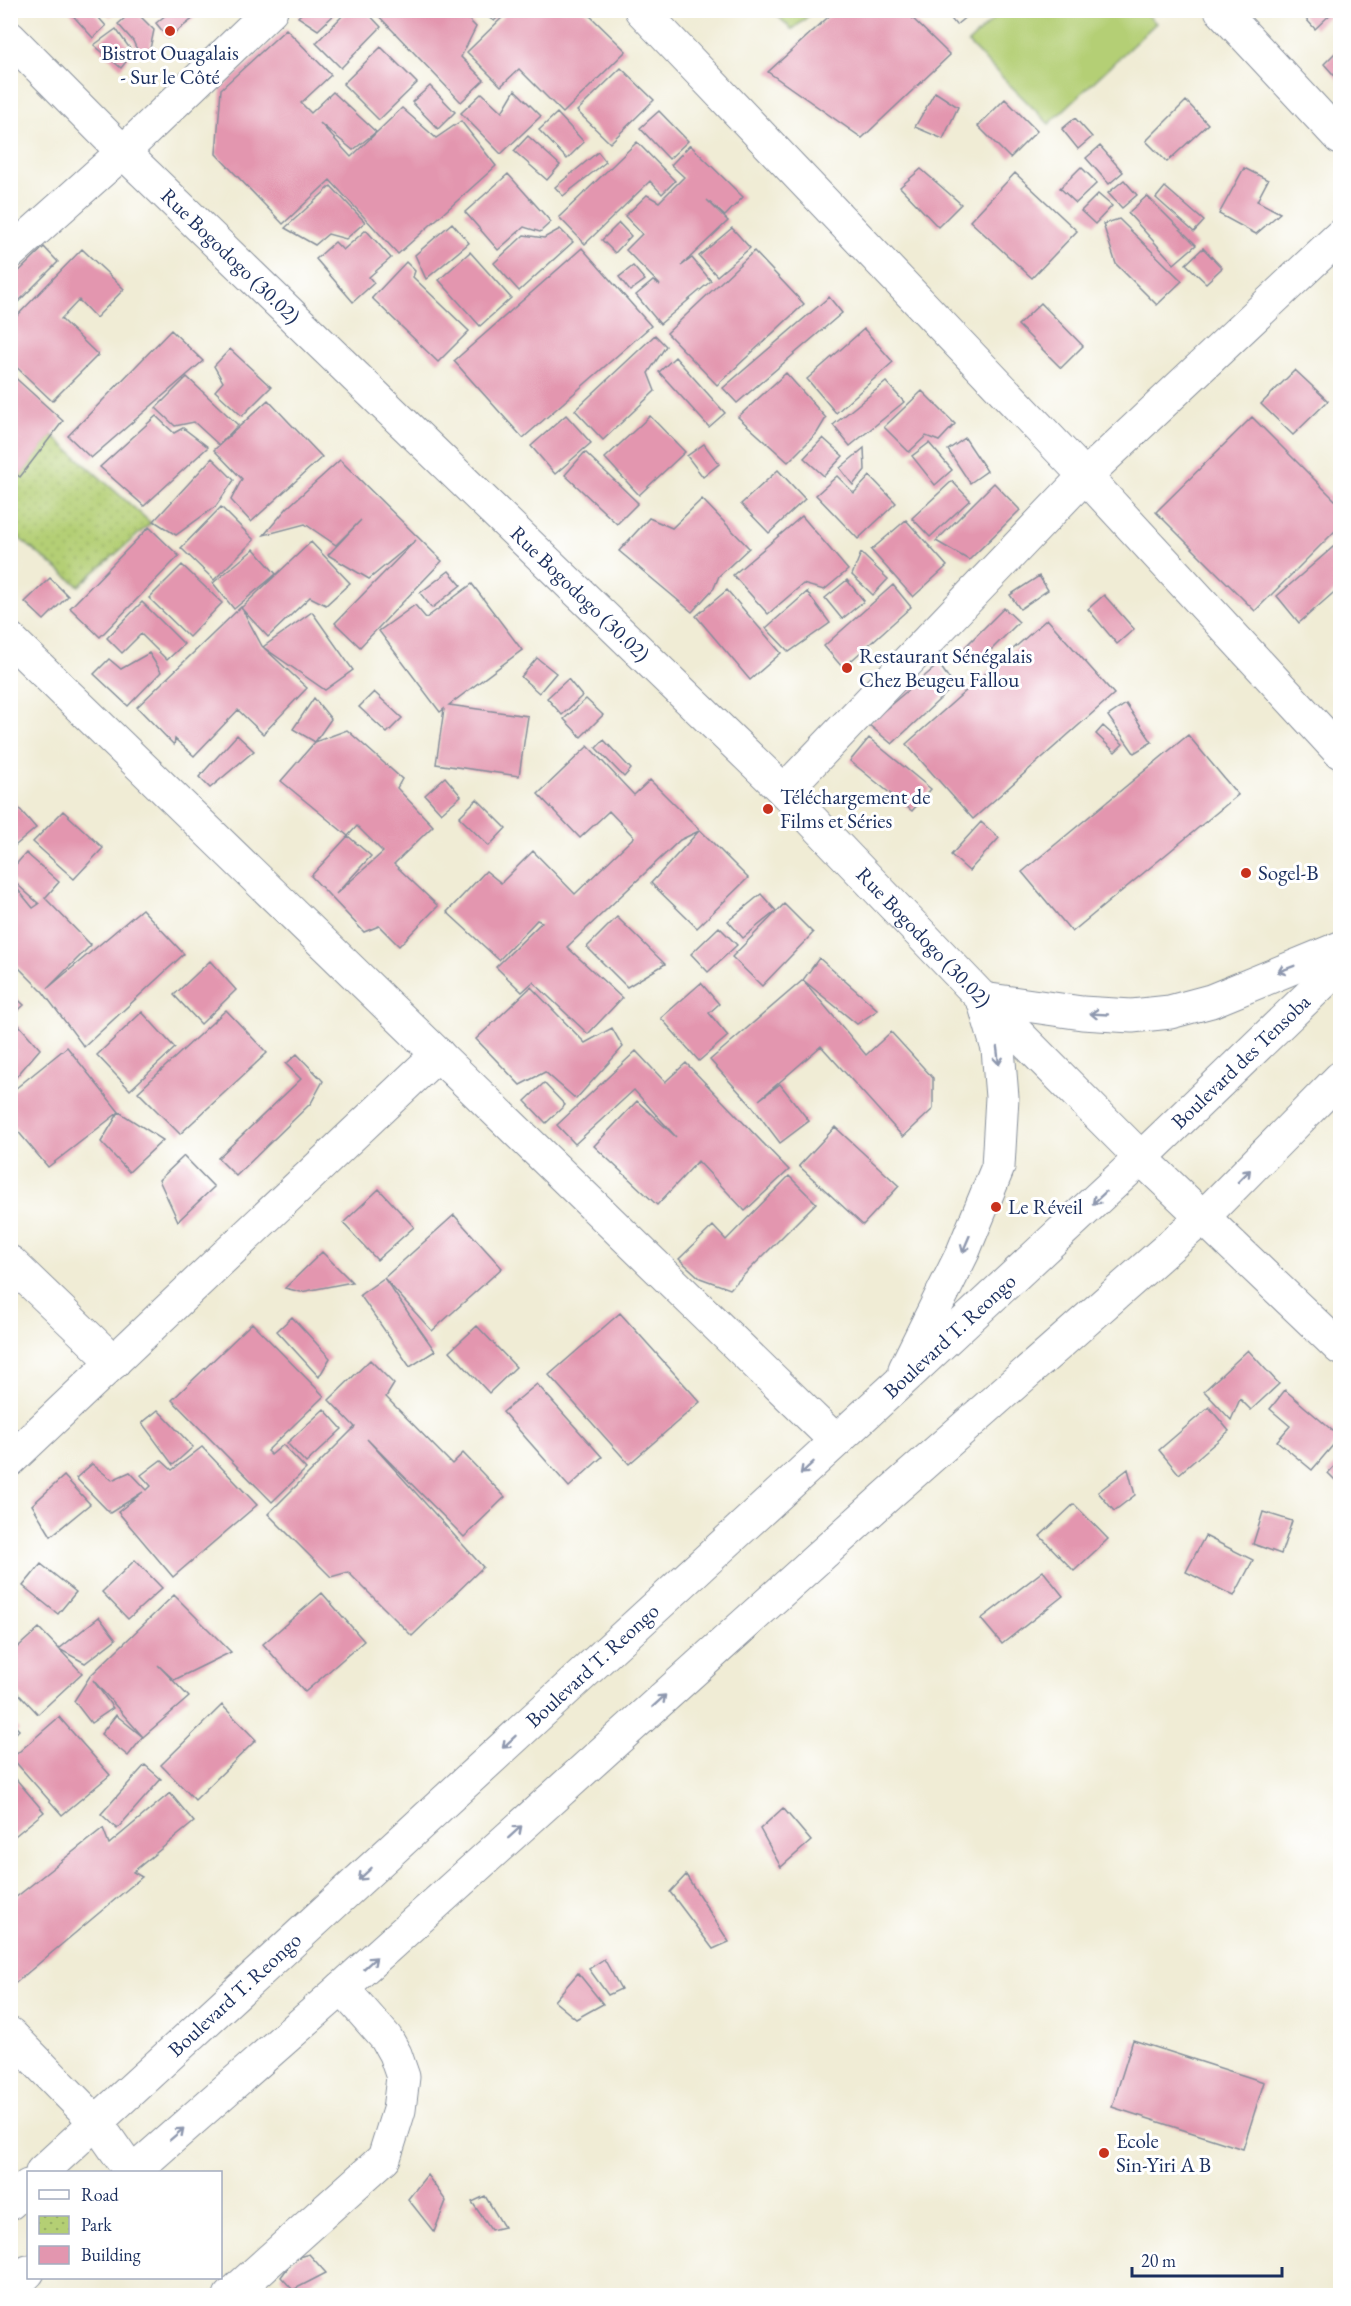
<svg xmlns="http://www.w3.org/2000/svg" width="1351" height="2306" font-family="'EB Garamond',serif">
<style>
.green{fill:#b4cf74;stroke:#687f69;stroke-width:1.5}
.park{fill:url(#park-dots);stroke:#687f69;stroke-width:1.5}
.building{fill:#e396af}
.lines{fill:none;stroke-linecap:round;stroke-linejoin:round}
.minor-casing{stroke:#868e9a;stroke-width:35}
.major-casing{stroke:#868e9a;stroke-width:35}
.minor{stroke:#fff;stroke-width:33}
.major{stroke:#fff;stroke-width:33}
.oneway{stroke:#8d97ae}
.poi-dot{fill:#c8321e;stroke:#fff;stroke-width:2}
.labels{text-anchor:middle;stroke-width:6;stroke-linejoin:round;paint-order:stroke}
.poi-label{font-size:21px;fill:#1b2f5e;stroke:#fff;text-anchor:start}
.street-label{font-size:21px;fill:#1b2f5e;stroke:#fff}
</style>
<defs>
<pattern id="park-dots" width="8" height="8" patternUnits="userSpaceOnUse" patternTransform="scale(1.5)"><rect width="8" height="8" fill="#b4cf74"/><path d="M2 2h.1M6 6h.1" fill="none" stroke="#9ab267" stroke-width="1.8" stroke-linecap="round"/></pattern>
</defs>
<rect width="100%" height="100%" fill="#fff"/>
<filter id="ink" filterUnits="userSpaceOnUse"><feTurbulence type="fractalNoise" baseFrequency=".0167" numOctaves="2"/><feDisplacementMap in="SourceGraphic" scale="12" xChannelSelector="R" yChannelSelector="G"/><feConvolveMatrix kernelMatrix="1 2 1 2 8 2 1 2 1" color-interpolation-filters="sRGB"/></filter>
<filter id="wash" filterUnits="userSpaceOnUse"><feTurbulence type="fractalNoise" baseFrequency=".008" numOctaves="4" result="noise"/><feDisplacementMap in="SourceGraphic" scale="24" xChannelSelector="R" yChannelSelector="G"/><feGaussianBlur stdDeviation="1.35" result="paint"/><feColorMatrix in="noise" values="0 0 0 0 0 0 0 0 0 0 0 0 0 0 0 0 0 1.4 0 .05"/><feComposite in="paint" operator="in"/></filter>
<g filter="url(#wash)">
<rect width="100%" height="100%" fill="#f0ecd5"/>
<path class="green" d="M773,11H814L792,30Z
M1002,11H1143L1156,23L1049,124L968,43Z"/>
<path class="park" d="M52,435L151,523L79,586L11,532L10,489Z"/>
<g id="blocks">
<path class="building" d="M68,10H92L106,26L93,38Z
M105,10H118L110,17Z
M134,10L154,30L150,49L139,54L133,41L118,24Z
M172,10H190L195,17L168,38L156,23Z
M305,10H339L318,30L298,17Z
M348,10H365L381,27L341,68L316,43Z
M373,10H459L476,27L461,57L484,80L461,102Z
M477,10H505L494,21Z
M510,10H584L626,51L563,113L519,69L501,86L467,52Z
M836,10H904L950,55L862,138L768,72Z
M944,10H974L956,25Z
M1298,10H1335L1315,29Z
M116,29L133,53L121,68L94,45Z
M286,29L331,75L301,103L311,113L333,92L376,132L353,150L320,123L351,157L402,108L436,138L461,121L496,166L398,254L330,180L283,224L216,154L221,89Z
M381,47L417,83L379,120L343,84Z
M1340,48V82L1324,64Z
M621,68L654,100L610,143L577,111Z
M430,86L455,112L438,129L412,102Z
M515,90L541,116L501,154L461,113L482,93L502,112Z
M935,92L958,107L943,139L915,127Z
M1005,99L1037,131L1010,158L978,126Z
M1186,101L1208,124L1167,162L1146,141Z
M659,111L688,141L669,159L640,128Z
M557,113L584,142L567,159L539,130Z
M1075,118L1092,137L1078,149L1062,129Z
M528,136L560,165L547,180L514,151Z
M637,142L675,181L662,194L650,181L585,244L559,217Z
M690,145L743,197L725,216L707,200L728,221L681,266L692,258L711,281L660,324L636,295L653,281L660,285L626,250L642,234L625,216L647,195L659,202L684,177L671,165Z
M1100,146L1123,172L1109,184L1086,158Z
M598,152L606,162L563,196L555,187Z
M1081,167L1097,183L1076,203L1060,188Z
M1244,168L1268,180L1257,201L1280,213L1256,234L1219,214Z
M921,169L961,204L938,227L900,187Z
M1015,173L1077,231L1032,278L970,221Z
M508,174L551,222L540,232L524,227L498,250L465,212Z
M1124,180L1137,195L1122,208L1108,193Z
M331,186L365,222L346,239L328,234L315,245L285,228Z
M1165,187L1204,221L1194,232L1156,198Z
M1098,194L1112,206L1095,224L1081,211Z
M1147,196L1196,245L1174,264L1128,213Z
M1119,219L1182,281L1157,305L1116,264L1103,224Z
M452,223L469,243L426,279L415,255Z
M619,223L631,236L615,253L602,240Z
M732,228L750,248L717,276L699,256Z
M560,229L573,242L519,291L494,263L524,235L544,238Z
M366,230L391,258L369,277L374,283L353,302L316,259L335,242L343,250Z
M44,247L58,262L12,308L10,280Z
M582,248L651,326L523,438L454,361Z
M1203,248L1222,268L1206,283L1186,264Z
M82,249L124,289L96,318L79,300L61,319L98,355L52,401L10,361V323Z
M754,251L804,304L717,385L667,333Z
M470,252L511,298L480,326L439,280Z
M406,262L415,271L413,277L469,331L438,362L372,298Z
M633,266L645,280L630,291L619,277Z
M829,297L842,313L737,403L723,388Z
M1041,303L1083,346L1061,368L1018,325Z
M864,329L893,362L836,413L807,379Z
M171,330L203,361L91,458L68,436Z
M655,335L666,346L648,373L655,391L603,440L575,410Z
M230,349L271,387L242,416L215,391L223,382L214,366Z
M675,357L725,413L709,427L659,372Z
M1295,370L1328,401L1293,435L1261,404Z
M10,373L63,421L20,477L10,470Z
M786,373L826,418L817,433L788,462L738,417Z
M187,377L238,425L219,445L194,422L175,426L156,408Z
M886,382L904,402L850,446L833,425Z
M922,391L955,424L939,441L926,436L909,452L884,427Z
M268,400L322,457L251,522L231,500L242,479L214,450Z
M566,415L591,443L555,474L531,446Z
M156,416L174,433L183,428L208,447L144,506L100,467Z
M650,416L685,452L639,495L605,458Z
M1252,417L1340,505V526L1255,611L1156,512Z
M823,438L843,456L824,476L804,458Z
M965,438L987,471L970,483L948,450Z
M929,443L952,470L935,485L912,456Z
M704,444L719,464L703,477L687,456Z
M864,448L865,470L853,485L840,468Z
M585,452L638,503L617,524L565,475Z
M212,458L234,480L216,506L176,535L154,521Z
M340,460L442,561L360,647L335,623L416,540L369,579L328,555L361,520L336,545L305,524L264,535L287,508Z
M778,470L805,499L769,533L741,504Z
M837,476L854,493L870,476L896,503L858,539L816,495Z
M952,481L970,500L930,537L912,518Z
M994,483L1020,510L969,560L936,541Z
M702,499L749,548L719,576L714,588L692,612L619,551L649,518L672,528Z
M221,507L254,540L214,580L181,548Z
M802,516L848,570L824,590L803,584L768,614L733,575Z
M906,520L947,566L913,597L871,550Z
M149,527L179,556L100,637L70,608Z
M1340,541V587L1299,623L1277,596Z
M311,542L350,583L326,605L310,597L268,637L241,608Z
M254,549L276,574L234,609L213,583Z
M861,553L888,579L873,595L852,575Z
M182,565L222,603L189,637L149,598Z
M449,571L461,585L432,608L420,593Z
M1039,576L1048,590L1020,609L1010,595Z
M50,578L68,596L44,620L25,602Z
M847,580L864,601L842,619L825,598Z
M472,584L522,650L449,705L528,716L519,776L436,764L444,709L440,712L379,631L415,605L426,618Z
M893,585L911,607L843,668L824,646Z
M727,590L781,653L750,680L696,616Z
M807,592L830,623L789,652L766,628Z
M1104,595L1134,629L1117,644L1088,609Z
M142,602L184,644L167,660L141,634L122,653L107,638Z
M241,607L262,646L307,688L263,734L238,710L194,756L175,739L174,745L137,707Z
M1004,608L1019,622L977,664L963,649Z
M312,612L353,670L325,690L263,647Z
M1047,619L1114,694L973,819L906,744Z
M149,653L161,672L128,706L94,674L109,659L121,669Z
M537,658L556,673L539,693L521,677Z
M939,664L954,686L892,744L868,724Z
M568,679L582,696L562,715L547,698Z
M374,692L402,718L387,733L359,707Z
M314,698L331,719L315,742L293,729Z
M586,699L603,715L581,737L564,719Z
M1126,704L1152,742L1134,753L1108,716Z
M1103,726L1123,744L1115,752L1096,734Z
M347,730L402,779L397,788L433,826L394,864L438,906L399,946L379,926L364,932L311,876L348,836L371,856L336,894L383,852L357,826L348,836L281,781L315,742Z
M237,735L254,751L210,788L199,777Z
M1188,735L1238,795L1072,932L1022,872Z
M869,738L931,789L912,811L850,761Z
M604,740L631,769L624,777L596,748Z
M588,746L634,795L650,780L748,878L697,928L651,883L699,831L680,840L567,947L622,998L588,1034L533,982L522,992L496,967L542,922L537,920L499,960L447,912L486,871L501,883L533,851L575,894L634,837L609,811L580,838L538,794Z
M445,777L461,796L441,813L425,795Z
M10,798L36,828L10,850Z
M477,799L506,828L489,846L459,817Z
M63,811L103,848L74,879L33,842Z
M981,822L999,838L969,871L951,855Z
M26,853L59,882L45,898L91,945L48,988L142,909L184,954L84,1047L43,992L10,959V880L33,908L39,904L10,878V871Z
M761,894L776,911L743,938L728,921Z
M784,904L813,933L762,986L732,957Z
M617,917L665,964L627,987L587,947Z
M719,927L737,945L708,972L691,954Z
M819,958L878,1010L857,1024L803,980L866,1055L891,1032L933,1078V1109L903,1137L821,1046L759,1100L780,1084L809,1121L780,1143L752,1106L710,1060L803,980Z
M210,961L236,990L201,1024L174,995Z
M701,983L719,1004L709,1013L728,1036L699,1061L661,1018Z
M531,987L585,1043L612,1028L623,1047L576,1099L545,1072L520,1085L476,1039Z
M10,992L24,1005L10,1018Z
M226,1010L267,1053L180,1134L138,1092Z
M142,1012L175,1048L130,1090L97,1055Z
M19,1025L40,1049L10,1084V1033Z
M67,1047L119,1112L163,1140L129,1172L101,1142L119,1112L48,1167L10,1122V1093Z
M636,1051L665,1082L686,1063L789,1170L745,1211L698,1161L657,1205L594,1146L637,1101L676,1137L634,1090L575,1144L557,1125Z
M297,1054L323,1081L311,1103L236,1176L218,1158L301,1079L286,1064Z
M544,1083L565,1105L546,1123L525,1101Z
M835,1127L899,1186L863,1225L799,1166Z
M184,1156L214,1187L178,1221L159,1180Z
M789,1176L816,1203L730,1289L700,1278L679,1259L713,1226L726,1240Z
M379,1189L414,1227L377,1260L343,1223Z
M454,1215L502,1268L432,1331L384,1278Z
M322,1252L352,1282L301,1292L285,1288Z
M384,1278L435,1351L410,1367L360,1295Z
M620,1313L700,1402L629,1464L549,1375Z
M292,1317L330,1358L319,1377L277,1331Z
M252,1323L324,1396L267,1451L271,1455L283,1445L306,1469L272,1502L172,1400Z
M477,1326L516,1367L489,1393L450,1351Z
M1248,1350L1279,1384L1251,1410L1240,1399L1231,1420L1204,1391Z
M370,1360L394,1384L386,1397L452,1464L463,1453L505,1497L464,1537L367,1439L483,1567L412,1636L348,1572L331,1577L268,1514L355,1427L329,1400Z
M537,1384L602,1457L569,1487L503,1412Z
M1285,1390L1340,1437L1312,1470L1277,1441L1290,1426L1270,1409Z
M1209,1407L1229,1431L1179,1474L1159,1450Z
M324,1409L342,1429L306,1463L287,1443Z
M158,1410L193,1447L173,1465L142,1423Z
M202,1447L257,1505L173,1577L118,1512L143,1492L110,1513L76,1478L92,1464L112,1480L130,1472L147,1490L151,1486L141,1475L161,1460L172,1470Z
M1340,1460V1485L1328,1473Z
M1128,1469L1135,1495L1114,1511L1098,1492Z
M64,1476L90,1504L51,1536L32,1505Z
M1074,1504L1108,1539L1074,1571L1040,1536Z
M1263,1512L1292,1521L1281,1554L1253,1544Z
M1205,1536L1253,1560L1234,1596L1186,1572Z
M135,1560L162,1588L128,1619L102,1592Z
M41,1564L76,1592L58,1614L23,1586Z
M1043,1571L1063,1596L1002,1644L981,1619Z
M322,1593L364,1641L305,1692L263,1644Z
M174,1595L231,1652L174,1680L158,1665L189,1697L143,1737L128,1756L101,1734L116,1715L143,1737L93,1680L113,1708L91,1723L74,1701L90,1676Z
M99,1617L116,1639L85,1663L59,1649Z
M39,1628L82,1673L38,1714L10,1684V1654Z
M222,1705L256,1740L195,1800L161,1765Z
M59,1717L110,1775L62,1815L12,1758Z
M10,1721L19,1730L10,1739Z
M145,1765L161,1779L117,1829L101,1814Z
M10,1772L44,1812L10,1840Z
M170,1793L194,1822L133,1872L142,1877L12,1986L10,1902L103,1828L109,1844Z
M783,1808L811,1841L781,1867L760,1829Z
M686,1875L729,1942L713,1949L670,1892Z
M604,1959L621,1989L608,1995L589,1969Z
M578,1973L603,2004L576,2019L554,2001Z
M1133,2040L1264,2082L1243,2149L1112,2107Z
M427,2175L446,2201L434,2232L408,2199Z
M485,2196L504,2227L491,2230L472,2202Z
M309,2254L326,2273L293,2290L281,2277L295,2258Z"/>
</g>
</g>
<g filter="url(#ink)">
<use href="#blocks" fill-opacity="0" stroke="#868e9a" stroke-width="1.5"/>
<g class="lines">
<g class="minor-casing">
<g id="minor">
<path d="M641,10L1085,476L1340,752"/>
<path d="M1221,10L1340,138"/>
<path id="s1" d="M10,38L123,152L784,791L983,999L1141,1158L1340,1348"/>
<path d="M10,253L123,152L271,10"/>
<path d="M10,639L836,1441"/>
<path d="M784,791L1085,476L1340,236"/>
<path d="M10,1262L114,1362"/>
<path d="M10,1460L438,1054"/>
<path d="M10,2034L96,2122L131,2172"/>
<path d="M230,2296L384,2158L399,2110L403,2077L395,2054L386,2038L342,1988"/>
</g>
</g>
<g class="major-casing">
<g id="major">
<path d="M905,1369L963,1252L998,1167L1002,1097L998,1049L983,999L1082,1013L1132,1016L1170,1012L1211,1001L1340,948"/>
<path id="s2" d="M42,2172L896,1386L1141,1158L1340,966"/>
<path d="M133,2172L342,1988L889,1494L1203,1217L1340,1078"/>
<path d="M10,2203L28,2186"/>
<path d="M10,2290L28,2272"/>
</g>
</g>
<use href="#minor" class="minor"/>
<use href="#major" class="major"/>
</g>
<defs><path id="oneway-shaft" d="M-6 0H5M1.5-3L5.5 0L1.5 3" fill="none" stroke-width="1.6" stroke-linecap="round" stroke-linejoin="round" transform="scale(1.5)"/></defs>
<g class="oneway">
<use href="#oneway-shaft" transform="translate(1286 969) rotate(159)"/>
<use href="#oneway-shaft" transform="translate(1099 1014) rotate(-177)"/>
<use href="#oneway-shaft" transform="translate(998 1056) rotate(83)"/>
<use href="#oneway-shaft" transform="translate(1244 1176) rotate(-45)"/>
<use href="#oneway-shaft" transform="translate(1099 1198) rotate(137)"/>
<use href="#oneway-shaft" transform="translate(966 1244) rotate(113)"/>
<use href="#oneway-shaft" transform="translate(807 1468) rotate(137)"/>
<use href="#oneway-shaft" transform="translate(659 1701) rotate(-42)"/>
<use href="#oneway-shaft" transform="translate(509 1742) rotate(137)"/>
<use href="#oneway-shaft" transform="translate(515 1832) rotate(-42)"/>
<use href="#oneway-shaft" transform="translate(365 1874) rotate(137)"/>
<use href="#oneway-shaft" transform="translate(370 1963) rotate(-42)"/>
<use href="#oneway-shaft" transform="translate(177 2134) rotate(-41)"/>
</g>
</g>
<g class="poi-dot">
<circle cx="170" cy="31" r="6"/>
<circle cx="847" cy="668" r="6"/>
<circle cx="768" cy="809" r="6"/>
<circle cx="1246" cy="873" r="6"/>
<circle cx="996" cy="1207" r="6"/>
<circle cx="1104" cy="2153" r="6"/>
</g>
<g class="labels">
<g class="poi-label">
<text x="170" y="60" text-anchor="middle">Bistrot Ouagalais<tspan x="170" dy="24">- Sur le Côté</tspan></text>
<text x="859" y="663">Restaurant Sénégalais<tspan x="859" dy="24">Chez Beugeu Fallou</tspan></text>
<text x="780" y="804">Téléchargement de<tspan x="780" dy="24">Films et Séries</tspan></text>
<text x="1258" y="880">Sogel-B</text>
<text x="1008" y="1214">Le Réveil</text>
<text x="1116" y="2148">Ecole<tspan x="1116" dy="24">Sin-Yiri A B</tspan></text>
</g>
<g class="street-label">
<text dy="7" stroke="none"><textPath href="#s1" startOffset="310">Rue Bogodogo (30.02)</textPath></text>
<text dy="7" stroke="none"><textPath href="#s1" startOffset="796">Rue Bogodogo (30.02)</textPath></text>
<text dy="7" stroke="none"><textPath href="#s1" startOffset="1282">Rue Bogodogo (30.02)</textPath></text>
<text dy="7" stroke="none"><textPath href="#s2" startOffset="1634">Boulevard des Tensoba</textPath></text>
<text dy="7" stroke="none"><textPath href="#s2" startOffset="1234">Boulevard T. Reongo</textPath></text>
<text dy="7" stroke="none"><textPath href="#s2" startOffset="748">Boulevard T. Reongo</textPath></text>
<text dy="7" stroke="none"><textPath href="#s2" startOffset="262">Boulevard T. Reongo</textPath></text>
</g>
</g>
<rect width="1351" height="2306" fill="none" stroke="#fff" stroke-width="36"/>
<rect x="27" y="2171" width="195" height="108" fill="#ffffff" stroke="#a4acbf" stroke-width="1.5"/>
<rect x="39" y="2190" width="30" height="9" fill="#ffffff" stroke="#a4acbf" stroke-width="1.5"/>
<text x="81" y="2201" font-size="18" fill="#1b2f5e">Road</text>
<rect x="39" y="2216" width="30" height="18" fill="url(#park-dots)" stroke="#a4acbf" stroke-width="1.5"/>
<text x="81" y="2231" font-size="18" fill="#1b2f5e">Park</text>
<rect x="39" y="2246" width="30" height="18" fill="#e396af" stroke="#a4acbf" stroke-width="1.5"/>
<text x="81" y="2261" font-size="18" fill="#1b2f5e">Building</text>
<path d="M1132 2267v9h150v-9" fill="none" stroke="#1b2f5e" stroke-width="3"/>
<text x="1141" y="2267" font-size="18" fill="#1b2f5e" stroke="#ffffff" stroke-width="4.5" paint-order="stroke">20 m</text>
</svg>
